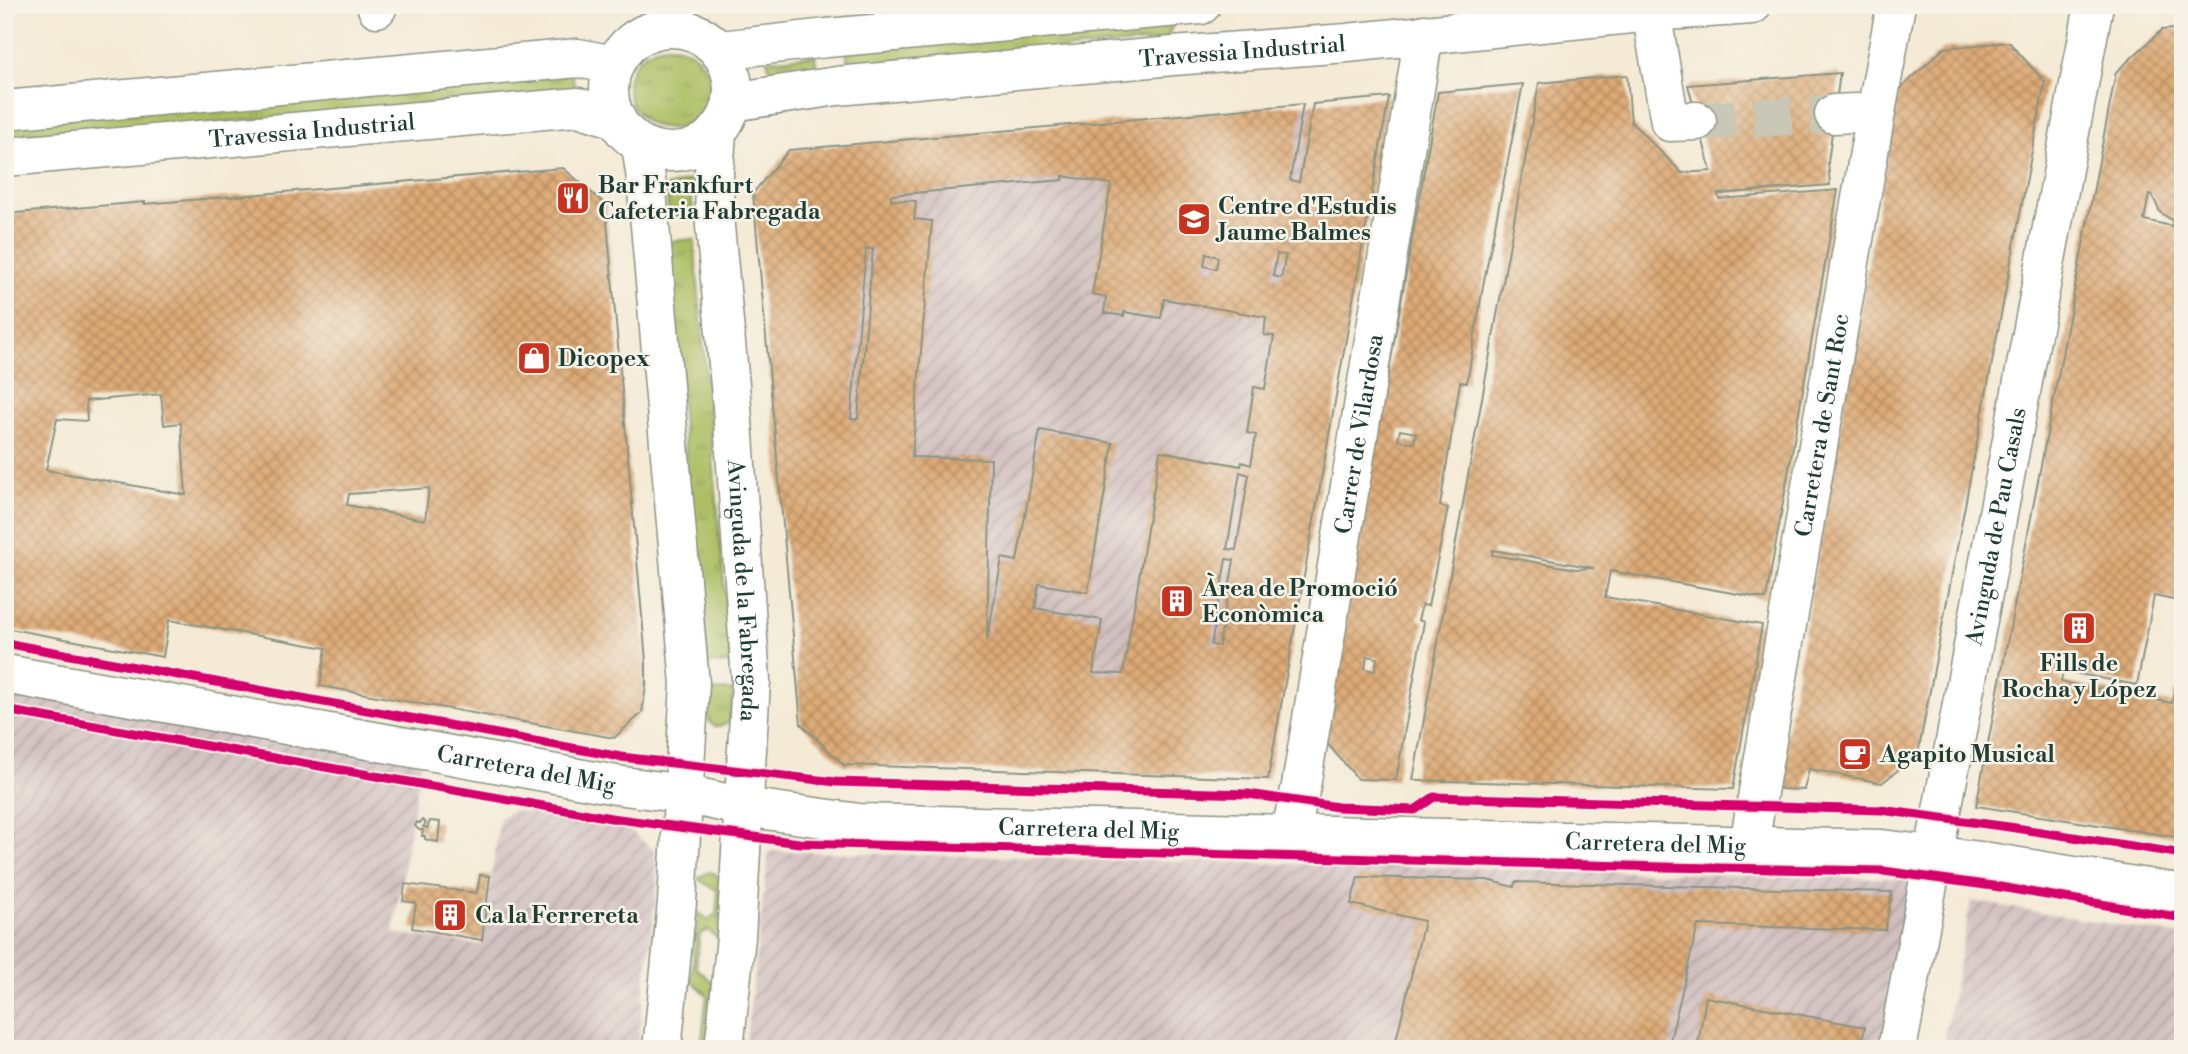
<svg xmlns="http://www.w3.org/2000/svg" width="2188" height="1054" font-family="'Libre Bodoni',serif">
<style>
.industrial{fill:url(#industrial-furrows)}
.grass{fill:url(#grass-tufts);stroke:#667d4a;stroke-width:2}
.building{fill:url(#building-cross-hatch);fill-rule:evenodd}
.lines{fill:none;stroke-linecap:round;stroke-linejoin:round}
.minor-tunnel{stroke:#c9c7b5;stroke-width:38;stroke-dasharray:38 19;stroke-linecap:butt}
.minor-casing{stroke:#8a9484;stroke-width:41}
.minor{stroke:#fff;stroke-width:38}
.cycleway-casing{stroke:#f7f3e8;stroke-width:13}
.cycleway{stroke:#d6006c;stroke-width:9}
.labels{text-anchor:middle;stroke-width:5;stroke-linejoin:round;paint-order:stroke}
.street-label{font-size:23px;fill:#1f3d34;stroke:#f7f3e8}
.poi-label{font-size:23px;font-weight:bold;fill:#1f3d34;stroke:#f7f3e8;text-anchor:start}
</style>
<defs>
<pattern id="industrial-furrows" width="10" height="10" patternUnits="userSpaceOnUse" patternTransform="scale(1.75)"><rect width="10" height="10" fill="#d1bfbf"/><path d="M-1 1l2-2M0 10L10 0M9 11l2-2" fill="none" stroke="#a99c9c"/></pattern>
<pattern id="grass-tufts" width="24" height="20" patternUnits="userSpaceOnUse" patternTransform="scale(1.75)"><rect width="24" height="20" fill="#acbd60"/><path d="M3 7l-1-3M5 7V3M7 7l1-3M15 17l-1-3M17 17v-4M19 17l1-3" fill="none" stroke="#8b9b50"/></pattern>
<pattern id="building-cross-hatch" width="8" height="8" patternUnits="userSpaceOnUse" patternTransform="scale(1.75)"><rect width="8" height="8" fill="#deaa76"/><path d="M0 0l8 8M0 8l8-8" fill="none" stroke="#b38c62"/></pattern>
</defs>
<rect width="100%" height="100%" fill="#f7f3e8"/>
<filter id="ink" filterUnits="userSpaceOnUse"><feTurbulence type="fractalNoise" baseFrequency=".0143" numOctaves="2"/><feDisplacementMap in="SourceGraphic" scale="14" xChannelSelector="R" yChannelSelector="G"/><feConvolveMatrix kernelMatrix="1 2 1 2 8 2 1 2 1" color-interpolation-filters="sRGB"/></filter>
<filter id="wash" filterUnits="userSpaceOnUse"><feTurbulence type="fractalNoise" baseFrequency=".00686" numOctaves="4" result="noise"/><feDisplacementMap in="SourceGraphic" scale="28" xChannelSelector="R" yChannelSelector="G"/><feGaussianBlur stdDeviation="1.57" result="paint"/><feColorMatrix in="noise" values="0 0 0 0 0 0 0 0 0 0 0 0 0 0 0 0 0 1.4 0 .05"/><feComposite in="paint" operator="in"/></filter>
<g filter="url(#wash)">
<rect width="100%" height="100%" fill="#f4ead5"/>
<path class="industrial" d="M1389,97L1268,779L844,765L801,724L753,193L789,150Z
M5,668L423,748L393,933L481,945L500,818L513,810L627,828L655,851L657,887L637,1049H5Z
M769,851L1912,879L1880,1049H745Z
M1971,901L2183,936V1049H1942Z"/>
<path class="grass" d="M1175,21L1166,40L850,70L845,47Z
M628 87a41 41 0 1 1 82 0a41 41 0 1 1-82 0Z
M815,55L817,72L772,79L767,60Z
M572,73L575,91L5,142V124Z
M690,180L693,214L669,217L666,187Z
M694,239L731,663L704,664L667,242Z
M733,690L730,721C705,739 705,706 705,691Z
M710,872L716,874L723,885L718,939L708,930L700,934L696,967L714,984L707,1049H701L707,995L691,980L698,912L708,920L716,914L718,891L699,880V877Z"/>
<g id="blocks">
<path class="building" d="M2183,28V602L2154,596L2137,685L2063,671L2061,682L2172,703L2174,692L2183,694V838L1976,806L2116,72L2162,30ZM2149,195H2152L2160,212L2173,221L2172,226L2144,220Z
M2009,42L2045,82L1918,754L1882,783L1809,769L1804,790L1781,789L1778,784L1898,91L1944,48Z
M1840,73L1828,162L1830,185L1718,194L1719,199L1838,190L1766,599L1610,571L1605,597L1762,625L1733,789L1413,780L1539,83L1627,75L1631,122L1682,173L1711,171L1688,85ZM1493,550L1594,568L1576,569L1492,555Z
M1523,84L1483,286L1467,383L1460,382L1440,506L1448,508L1428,606L1422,605L1418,620L1424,622L1396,780L1358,779L1324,740L1438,92ZM1400,430L1416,433L1414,443L1398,440ZM1367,656L1377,658L1375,671L1365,669Z
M1389,97L1268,779L844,765L801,724L753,193L789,150L1303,104L1290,180L1299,182L1313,104ZM1063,176L1111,184L1092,294L1106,297L1104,313L1124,316V312L1161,318L1164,299L1266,317L1264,335L1274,336L1265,389L1254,387L1247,433L1256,435L1251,465L1242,462L1241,466L1160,451L1123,674L1093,673L1102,620L1035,608L1039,584L1088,592L1113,443L1040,430L1017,561L1002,558L987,641L991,459L912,457L932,221L914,219L916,201L891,200V195L1063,180ZM866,249H873L858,419H851ZM1206,254L1218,257L1216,269L1204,266ZM1277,254L1286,255L1281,278L1273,276ZM1240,472L1249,475L1236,550L1227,549ZM1226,559L1234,560L1219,646L1211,645Z
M563,168L605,204L608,233L646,661V686L642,713L614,738L320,686L326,648L169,620L163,657L5,628V214L145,202V204ZM161,394L164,425L181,423L186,495L46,470L57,419L87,421L86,401ZM429,488L425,520L347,505L349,494Z
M422,820L426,823L423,827L427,828L430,821L440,822L438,842L428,840L425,839V836H422L423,830H419L415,826L417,822L420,823Z
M480,875L490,876L482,940L412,928L416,903L403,901L405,884L477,893Z
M1358,877L1487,880L1514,887L1515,882L1892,892L1885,930L1698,925L1668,1049H1394L1424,921L1351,904Z
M1706,997L1865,1027L1861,1049H1697Z"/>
</g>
</g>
<g filter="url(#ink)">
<use href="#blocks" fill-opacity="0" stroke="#8a9484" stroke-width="2"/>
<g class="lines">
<path class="minor-tunnel" d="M1697,121L1834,114"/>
<g class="minor-casing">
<g id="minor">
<path d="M1650,5L1670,122L1697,121"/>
<path d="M377,8L378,5"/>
<circle cx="671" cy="90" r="62"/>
<path d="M721,50L827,38L1201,5"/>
<path id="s1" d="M732,102L837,86L1173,56L1347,43L1651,12L1752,5"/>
<path d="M5,110L578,58L614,65"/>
<path d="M1834,114L1876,112"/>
<path id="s2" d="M717,132L714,173L715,226L732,407L751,681L736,937L724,1049"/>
<path d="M641,145L646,179L690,684L677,902L662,1049"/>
<path id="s3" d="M5,157L578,107L616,119"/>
<path id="s4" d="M5,674L616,785L684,794L744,807L859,823L1882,849L1989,862L2183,894"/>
<path id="s5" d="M1290,834L1301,786L1424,34"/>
<path id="s6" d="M1749,844L1876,112L1896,5"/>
<path id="s7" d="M1897,1049L2094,5"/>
</g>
</g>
<use href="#minor" class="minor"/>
<g class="cycleway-casing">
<path id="cycleway" d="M5,643L621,757L836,782L1248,794L1338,807L1415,810L1434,797L1881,810L2009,827L2183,854
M5,710L611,818L799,843L1663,867L1883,871L2000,887L2183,918"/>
</g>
<use href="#cycleway" class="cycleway"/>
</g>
</g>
<defs>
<g id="restaurant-square" transform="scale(1.75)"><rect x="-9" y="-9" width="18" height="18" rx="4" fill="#c8321e" stroke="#f7f3e8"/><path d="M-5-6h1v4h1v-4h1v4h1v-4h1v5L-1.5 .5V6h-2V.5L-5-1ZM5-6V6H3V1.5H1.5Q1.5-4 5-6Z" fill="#fff"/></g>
<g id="school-square" transform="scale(1.75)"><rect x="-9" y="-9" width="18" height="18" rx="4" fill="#c8321e" stroke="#f7f3e8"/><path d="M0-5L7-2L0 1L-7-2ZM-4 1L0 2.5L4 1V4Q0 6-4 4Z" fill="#fff"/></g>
<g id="shop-square" transform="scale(1.75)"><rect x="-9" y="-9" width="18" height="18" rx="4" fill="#c8321e" stroke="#f7f3e8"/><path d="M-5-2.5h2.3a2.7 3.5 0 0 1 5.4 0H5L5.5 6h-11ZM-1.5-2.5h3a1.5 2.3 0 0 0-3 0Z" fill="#fff"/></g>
<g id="building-square" transform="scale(1.75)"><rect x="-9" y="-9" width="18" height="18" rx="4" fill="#c8321e" stroke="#f7f3e8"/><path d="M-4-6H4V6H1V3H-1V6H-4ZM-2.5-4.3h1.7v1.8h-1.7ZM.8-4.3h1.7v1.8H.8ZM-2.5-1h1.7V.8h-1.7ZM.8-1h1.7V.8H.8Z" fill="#fff"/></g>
<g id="cafe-square" transform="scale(1.75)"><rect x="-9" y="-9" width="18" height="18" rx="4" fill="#c8321e" stroke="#f7f3e8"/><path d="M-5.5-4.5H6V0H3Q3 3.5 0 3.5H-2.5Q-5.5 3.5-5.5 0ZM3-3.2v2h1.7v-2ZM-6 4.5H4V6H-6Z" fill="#fff"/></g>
</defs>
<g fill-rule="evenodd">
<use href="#restaurant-square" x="573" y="198"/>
<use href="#school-square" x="1194" y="219"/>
<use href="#shop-square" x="534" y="358"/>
<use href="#building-square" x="1177" y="601"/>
<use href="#building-square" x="2079" y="628"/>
<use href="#cafe-square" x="1855" y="754"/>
<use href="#building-square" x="450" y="915"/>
</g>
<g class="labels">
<g class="street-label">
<text dy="8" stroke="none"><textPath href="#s1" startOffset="513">Travessia Industrial</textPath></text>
<text dy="8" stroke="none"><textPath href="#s3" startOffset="308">Travessia Industrial</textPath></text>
<text dy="8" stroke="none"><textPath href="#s6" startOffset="425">Carretera de Sant Roc</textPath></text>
<text dy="8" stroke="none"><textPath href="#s5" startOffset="406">Carrer de Vilardosa</textPath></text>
<text dy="8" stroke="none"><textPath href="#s7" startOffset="532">Avinguda de Pau Casals</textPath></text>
<text dy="8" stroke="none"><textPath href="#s2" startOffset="460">Avinguda de la Fabregada</textPath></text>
<text dy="8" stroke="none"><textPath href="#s4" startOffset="530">Carretera del Mig</textPath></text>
<text dy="8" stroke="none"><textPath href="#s4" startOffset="1097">Carretera del Mig</textPath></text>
<text dy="8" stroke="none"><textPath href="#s4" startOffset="1664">Carretera del Mig</textPath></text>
</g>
<g class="poi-label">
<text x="598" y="193">Bar Frankfurt<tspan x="598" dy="26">Cafeteria Fabregada</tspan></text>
<text x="1218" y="214">Centre d'Estudis<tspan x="1218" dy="26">Jaume Balmes</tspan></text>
<text x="558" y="366">Dicopex</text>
<text x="1202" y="596">Àrea de Promoció<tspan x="1202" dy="26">Econòmica</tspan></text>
<text x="2079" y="671" text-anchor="middle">Fills de<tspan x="2079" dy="26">Rocha y López</tspan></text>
<text x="1880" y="762">Agapito Musical</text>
<text x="475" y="923">Ca la Ferrereta</text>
</g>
</g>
<rect width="2188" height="1054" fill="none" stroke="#f7f3e8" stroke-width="28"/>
</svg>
